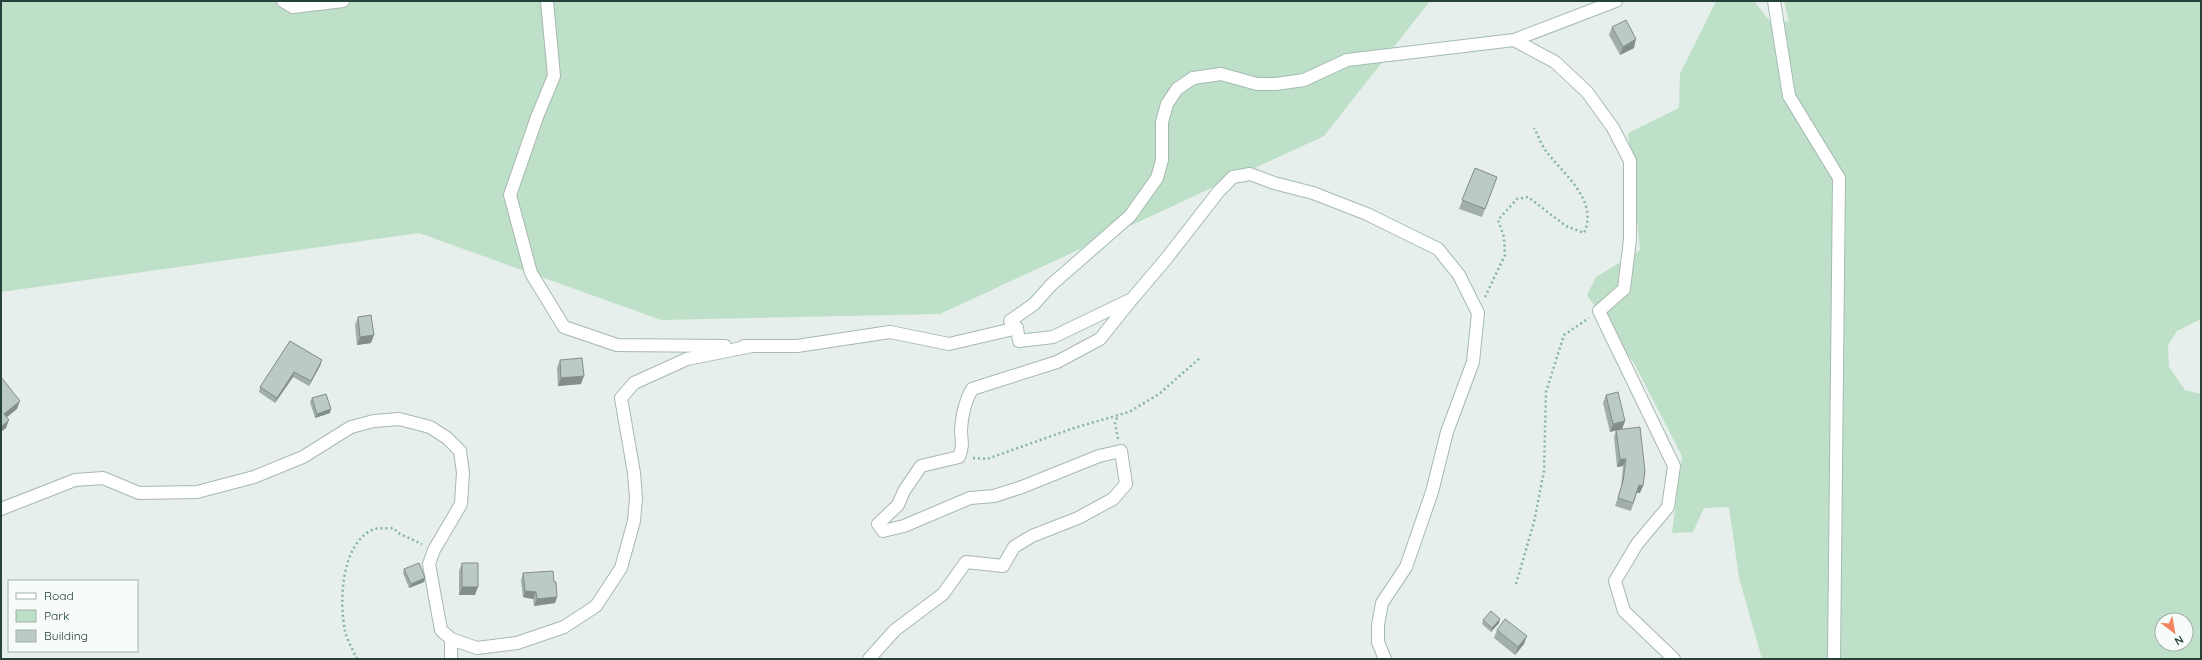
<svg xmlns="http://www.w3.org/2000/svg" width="2202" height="660" font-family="Quicksand,sans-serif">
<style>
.green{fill:#bfe0c8;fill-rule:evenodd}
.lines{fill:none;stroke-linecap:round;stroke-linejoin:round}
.minor-casing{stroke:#a8b8b2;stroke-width:14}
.tertiary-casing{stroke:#a8b8b2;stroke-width:14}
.secondary-casing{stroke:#a4bbb3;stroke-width:14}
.path{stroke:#86b3a5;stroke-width:2.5;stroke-dasharray:2 3;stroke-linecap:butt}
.minor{stroke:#fff;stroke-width:12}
.tertiary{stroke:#fff;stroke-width:12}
.secondary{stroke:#fff;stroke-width:12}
.wall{fill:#a1aea9}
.shaded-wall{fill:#838d89}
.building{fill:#bbcac4;stroke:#838d89}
</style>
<rect width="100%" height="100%" fill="#e6efeb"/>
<path class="green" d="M1,1H1430L1324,136L940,314L661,320L419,233L1,292Z
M1716,1H1754L1772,24L1789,21L1784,1H2201V319L2177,331L2168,345L2169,367L2185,390L2201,394V659H1762L1739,578L1729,507L1704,508L1693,532L1672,533L1682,456L1635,365L1587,295L1596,277L1640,250L1628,133L1679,108L1680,74ZM2162,620H2186V644H2162Z"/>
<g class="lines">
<g class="minor-casing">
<path id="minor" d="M1514,40L1555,62L1587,92L1613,128L1630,161V239L1624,289L1599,311L1674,466L1668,507L1637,544L1615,581L1624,611L1674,659
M451,659V639
M869,659L895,630L943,594L966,562L1003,566L1014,547L1032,536L1078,518L1113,499L1126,484L1121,451L1099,456L1022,487L994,496L970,498L904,526L883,531L878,524L898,505L904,491L921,466L959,457C964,443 961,442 961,429C962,415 965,401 972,389L1057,362L1100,339L1132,299"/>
</g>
<g class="tertiary-casing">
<path id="tertiary" d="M283,1L293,7L343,1
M547,1L554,76L537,117L510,195L531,273L564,327L617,345L725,346
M744,346H797L890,332L949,344L1017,328
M1,509L75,480L103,478L139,493L197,492L254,477L303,457L351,427L374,421L399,419L430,427L447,438L460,451L463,473L461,504L434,550L429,564L441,630L451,639L477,648L517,643L564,627L596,606L621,568L634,521L636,498L634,473L621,398L634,383L687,359L752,346"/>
</g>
<g class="secondary-casing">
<path id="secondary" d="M1774,1L1789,96L1839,178L1834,659
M1385,659L1378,642V625L1382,603L1406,567L1432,492L1447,432L1473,362L1478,313L1459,275L1438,249L1367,214L1313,193L1274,183L1250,174L1233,177L1219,191L1166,259L1132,299L1053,337L1019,341L1017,328L1010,321L1034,304L1051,285L1130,216L1157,178L1162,160V122L1167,104L1177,89L1193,78L1221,74L1257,84H1276L1304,80L1347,60L1514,40L1616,1"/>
</g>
<path class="path" d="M1485,297L1505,255L1504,237L1498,220L1517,199L1528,197L1566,226L1584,233C1599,200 1563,174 1546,151C1541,144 1538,135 1534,128
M1118,439L1115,423L1118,415
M973,458L987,459L1074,428L1129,412L1159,394L1200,358
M1516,584L1534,522L1544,471L1546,392L1564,335L1589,318
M357,659C353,650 347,640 345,631C339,602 341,545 372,530C377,527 387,529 393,528L400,534L422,544"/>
<use href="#minor" class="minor"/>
<use href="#tertiary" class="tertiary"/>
<use href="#secondary" class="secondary"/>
</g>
<path class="wall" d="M1612,27L1634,48L1620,55L1609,35Z
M1475,168L1497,177L1482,217L1459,209Z
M358,317L371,343L357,345L355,325Z
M290,341L322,360L320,366L309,386L293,377L275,403L259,392L260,387Z
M560,360L581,384L558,386L557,368Z
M1606,395L1625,421L1622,429H1619L1640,493H1637L1631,511L1615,506L1621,488L1623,466L1617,467L1614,437L1616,430L1610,432L1603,403Z
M312,398L330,413L315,418L310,402Z
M462,563L475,595H459V571Z
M404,569L425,578L424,582L409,588L403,573Z
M523,573L554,582L557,597L555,603L534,606L533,599L523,597L521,580Z
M1483,620L1499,623L1491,632L1482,624Z
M1497,630L1524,644L1515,655L1494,638Z"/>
<path class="shaded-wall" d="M1636,39L1634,48L1620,55L1623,47Z
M374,335L371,343L357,345L360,337Z
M322,360L320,366L309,386L311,381Z
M294,372L293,377L275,403L277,398Z
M584,376L581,384L558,386L561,378Z
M20,401L17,409L1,422L4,414Z
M331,409L330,413L315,418L317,414Z
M9,420L6,428L1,432V427Z
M1625,421L1622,429L1610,432L1613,424Z
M1620,459H1626L1623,466L1617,467Z
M1639,485L1643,486L1640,493L1636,492Z
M425,578L424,582L409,588L411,584Z
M462,587H478L475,595H459Z
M525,591L536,592L533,599L523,597Z
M557,597L555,603L534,606L537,599Z
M1500,619L1499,623L1491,632L1492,628Z
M1527,636L1524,644L1515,655L1518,647Z"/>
<path class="building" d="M1626,20L1636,39L1623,47L1612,27Z
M1475,168L1497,177L1485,209L1462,200Z
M371,315L374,335L360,337L358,317Z
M290,341L322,360L311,381L294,372L277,398L260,387Z
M582,358L584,376L561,378L560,360Z
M1,377L20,401L4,414L9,420L1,427Z
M1618,392L1625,421L1613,424L1606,395Z
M326,394L331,409L317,414L312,398Z
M1640,427L1645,471L1643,486L1639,485L1633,503L1618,498L1623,481L1626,459H1620L1616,430Z
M419,563L425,578L411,584L404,569Z
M462,563H478V587H462Z
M553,571L554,582H556L557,597L537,599L536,592L525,591L523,573Z
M1491,611L1500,619L1492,628L1483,620Z
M1505,619L1527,636L1518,647L1497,630Z"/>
<rect width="2202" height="660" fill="none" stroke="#24423a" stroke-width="4"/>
<rect x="8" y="580" width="130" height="72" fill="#f7fbf9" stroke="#a3b1ad"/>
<rect x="16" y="593" width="20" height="6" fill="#ffffff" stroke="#a3b1ad"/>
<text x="44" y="600" font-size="12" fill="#24423a">Road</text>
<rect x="16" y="610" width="20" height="12" fill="#bfe0c8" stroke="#a3b1ad"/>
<text x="44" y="620" font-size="12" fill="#24423a">Park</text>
<rect x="16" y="630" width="20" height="12" fill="#bbcac4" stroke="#a3b1ad"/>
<text x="44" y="640" font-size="12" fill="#24423a">Building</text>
<g transform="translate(2174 632) rotate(149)"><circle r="19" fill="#f7fbf9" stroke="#a3b1ad"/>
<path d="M0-3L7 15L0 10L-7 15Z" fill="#f4845f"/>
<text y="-6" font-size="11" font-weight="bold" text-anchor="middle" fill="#24423a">N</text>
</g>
</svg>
